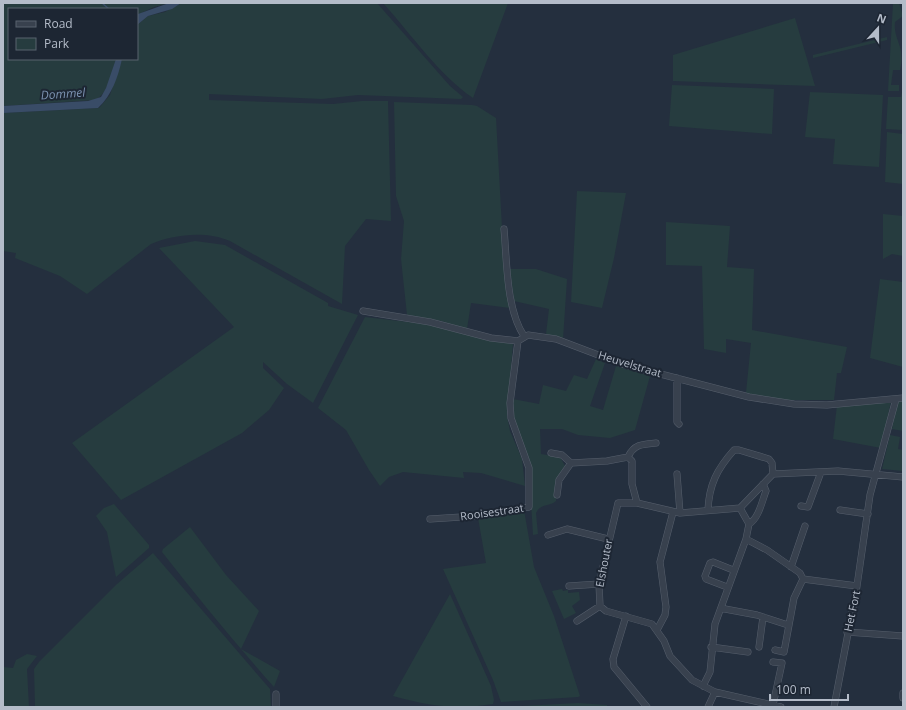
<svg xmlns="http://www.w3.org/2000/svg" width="906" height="710" font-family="'Open Sans',sans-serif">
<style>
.green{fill:#263c3f}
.water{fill:#394c67}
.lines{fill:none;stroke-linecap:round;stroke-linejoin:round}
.stream{stroke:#394c67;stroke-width:1.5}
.street-casing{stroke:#565f6c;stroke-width:7}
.street{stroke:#38414e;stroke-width:6}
.labels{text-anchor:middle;stroke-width:4;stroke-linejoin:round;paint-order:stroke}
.street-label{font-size:11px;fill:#b4bcc9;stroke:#1d2633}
.water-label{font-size:12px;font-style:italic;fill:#7c92b1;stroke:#1d2633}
</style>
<rect width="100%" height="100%" fill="#242f3e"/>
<path class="green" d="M3,3H169L154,7L137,15V9H9V59H116C113,72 108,94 95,100L3,106Z
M181,3H377L450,86L463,97L461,99L358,95L322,99L209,94V100L333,104L362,101H388L391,221L366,219L345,246L342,304L230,241C206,231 175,234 151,244L87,294L60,276L15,258L16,253L3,251V113L99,108L110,95L122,59H137V25L148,16L165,12Z
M383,3H508L473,98C439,75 411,34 383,3Z
M893,3H899L903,16L895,22C893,41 906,45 900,70H893L891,85H899V91H888Z
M795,18L815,86L673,81V55Z
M887,37V40L813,58V55Z
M672,85L774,89L772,134L669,126Z
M810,92L883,95L879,167L833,164L835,139L805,137Z
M902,92L903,130L886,129L888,97H901Z
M394,102L472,105L477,106L496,118L503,246L511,308L471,303L467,329L441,321L407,315L401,259L404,221L396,196Z
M887,132L903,134V184L885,182Z
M577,191L626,193L614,258L602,308L571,302Z
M883,214L903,216V256L892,254L883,259Z
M666,222L730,226L727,267L754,269L752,330L847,347L841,373H837L834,400H778L746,393L751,343L726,339V353L704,349L702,266L666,265Z
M195,241L225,245L328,303V306L358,315L313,403L287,384L263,362V368L284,388L269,410L242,433L121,500L72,443L234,327L159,248Z
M510,269H536L567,279L563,339L546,334L549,309L514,301Z
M880,279L903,282V367L870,358Z
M365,317L425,324L488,340L513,344L507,416L510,431L522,459L525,486L481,473L463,472L464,478L403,472L389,477L380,486L369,470L346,430L318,408Z
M596,359L605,363L590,406L603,410L616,366L650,376L635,430L610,438L578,435L562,429H540L541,454L560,457L565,466L557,479L556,501C549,507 541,503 536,513L538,534L533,535L531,502L532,474L531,465L513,416V399L539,404L543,385L566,391L574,375L587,379Z
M891,401L881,448L833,439L837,405Z
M900,401H903V431L892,429L897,404Z
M890,435L900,437L898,449L903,450V471L882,469Z
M114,504L149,545V548L116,577L107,532L96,516L104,508Z
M524,510L534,567L554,616L580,696L578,697L501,702L493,680L443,569L486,563L478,518Z
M190,527L226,575L259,611L241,649L280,671L274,687C235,643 198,598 162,552L163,549Z
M153,553L270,689L271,707H35L34,669L39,662L117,584Z
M562,589L563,591L568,590V593L579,592L580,600L572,606L576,613L564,619L552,591Z
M450,594L491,686L494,700L493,704C454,710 430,706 393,696Z
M27,654L37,656L27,669L29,707H3V667L13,668L16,660Z
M578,703L607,705V707H504Z"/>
<path class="water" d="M169,3H181L172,9L148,16L137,25L138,14Z
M116,59H122C118,77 112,95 98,108L3,113V106L88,101L101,97L106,88Z"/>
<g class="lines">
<path class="stream" d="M102,3L109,9"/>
<g class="street-casing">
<path id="street" d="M504,229C507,261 506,309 524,336
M363,311L430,322L491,338L518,341
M518,341L528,335L556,339L622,364L749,397L794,404L827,405L903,398
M677,378V422L679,424
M551,453L562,455L571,463
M628,457C634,444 643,444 656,443
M677,474L680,513
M557,495L559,480L571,463L607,461L628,457L632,461V484L637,503
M801,506L808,507L821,472
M740,508L749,524
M708,510C709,485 717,469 734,450H739L769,459L772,463L773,474
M840,510L868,514
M430,519L477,516L529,507V468L511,418L510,403L518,341
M548,535L567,529L608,539
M746,539L767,550L800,573L803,579L857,586
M791,567L805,526
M569,586L599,584
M727,587L706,579L705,576L710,563L713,562L733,570
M725,609L757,615L788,625
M626,616L613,659L614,667L647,707
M577,621L600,606
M657,630L665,615L666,607L660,562L673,512
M847,632L903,636
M711,647L748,652
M759,647L763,617
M775,650L784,652L794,598L803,579
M773,662L782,663L773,705
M703,686L710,672L715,624L746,539L749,524C759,518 762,501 766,491L763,484
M903,693V698
M276,707V694
M708,707L715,692
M781,707L715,692L692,680L670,656L664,641L652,624L606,611L600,606L599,584L618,503H637L680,513L740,508L773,474L838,471L903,477
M834,707L857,586L870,495L896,399"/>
</g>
<use href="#street" class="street"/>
</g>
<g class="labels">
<g class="street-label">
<text transform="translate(630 364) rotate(17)" y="4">Heuvelstraat</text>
<text transform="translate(492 512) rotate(-8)" y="4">Rooisestraat</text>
<text transform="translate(604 563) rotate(-79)" y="4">Elshouter</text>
<text transform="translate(852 611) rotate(-78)" y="4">Het Fort</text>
</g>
<g class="water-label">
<text transform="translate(63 94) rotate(-4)" y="4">Dommel</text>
</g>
</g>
<rect width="906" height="710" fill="none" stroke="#b4bcc9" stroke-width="8"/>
<rect x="8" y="8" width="130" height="52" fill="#1d2633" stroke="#59626f"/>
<rect x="16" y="21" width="20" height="6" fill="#38414e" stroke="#59626f"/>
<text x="44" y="28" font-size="12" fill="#b4bcc9">Road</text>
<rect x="16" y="38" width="20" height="12" fill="#263c3f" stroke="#59626f"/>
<text x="44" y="48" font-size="12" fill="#b4bcc9">Park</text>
<g transform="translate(878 28) rotate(21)" stroke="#1d2633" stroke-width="3" paint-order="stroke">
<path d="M0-3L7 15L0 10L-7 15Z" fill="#b4bcc9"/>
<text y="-6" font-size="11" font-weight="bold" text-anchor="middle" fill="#b4bcc9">N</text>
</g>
<path d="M770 694v6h78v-6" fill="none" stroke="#b4bcc9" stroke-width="2"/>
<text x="776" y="694" font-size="12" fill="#b4bcc9" stroke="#1d2633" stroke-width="3" paint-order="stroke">100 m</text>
</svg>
